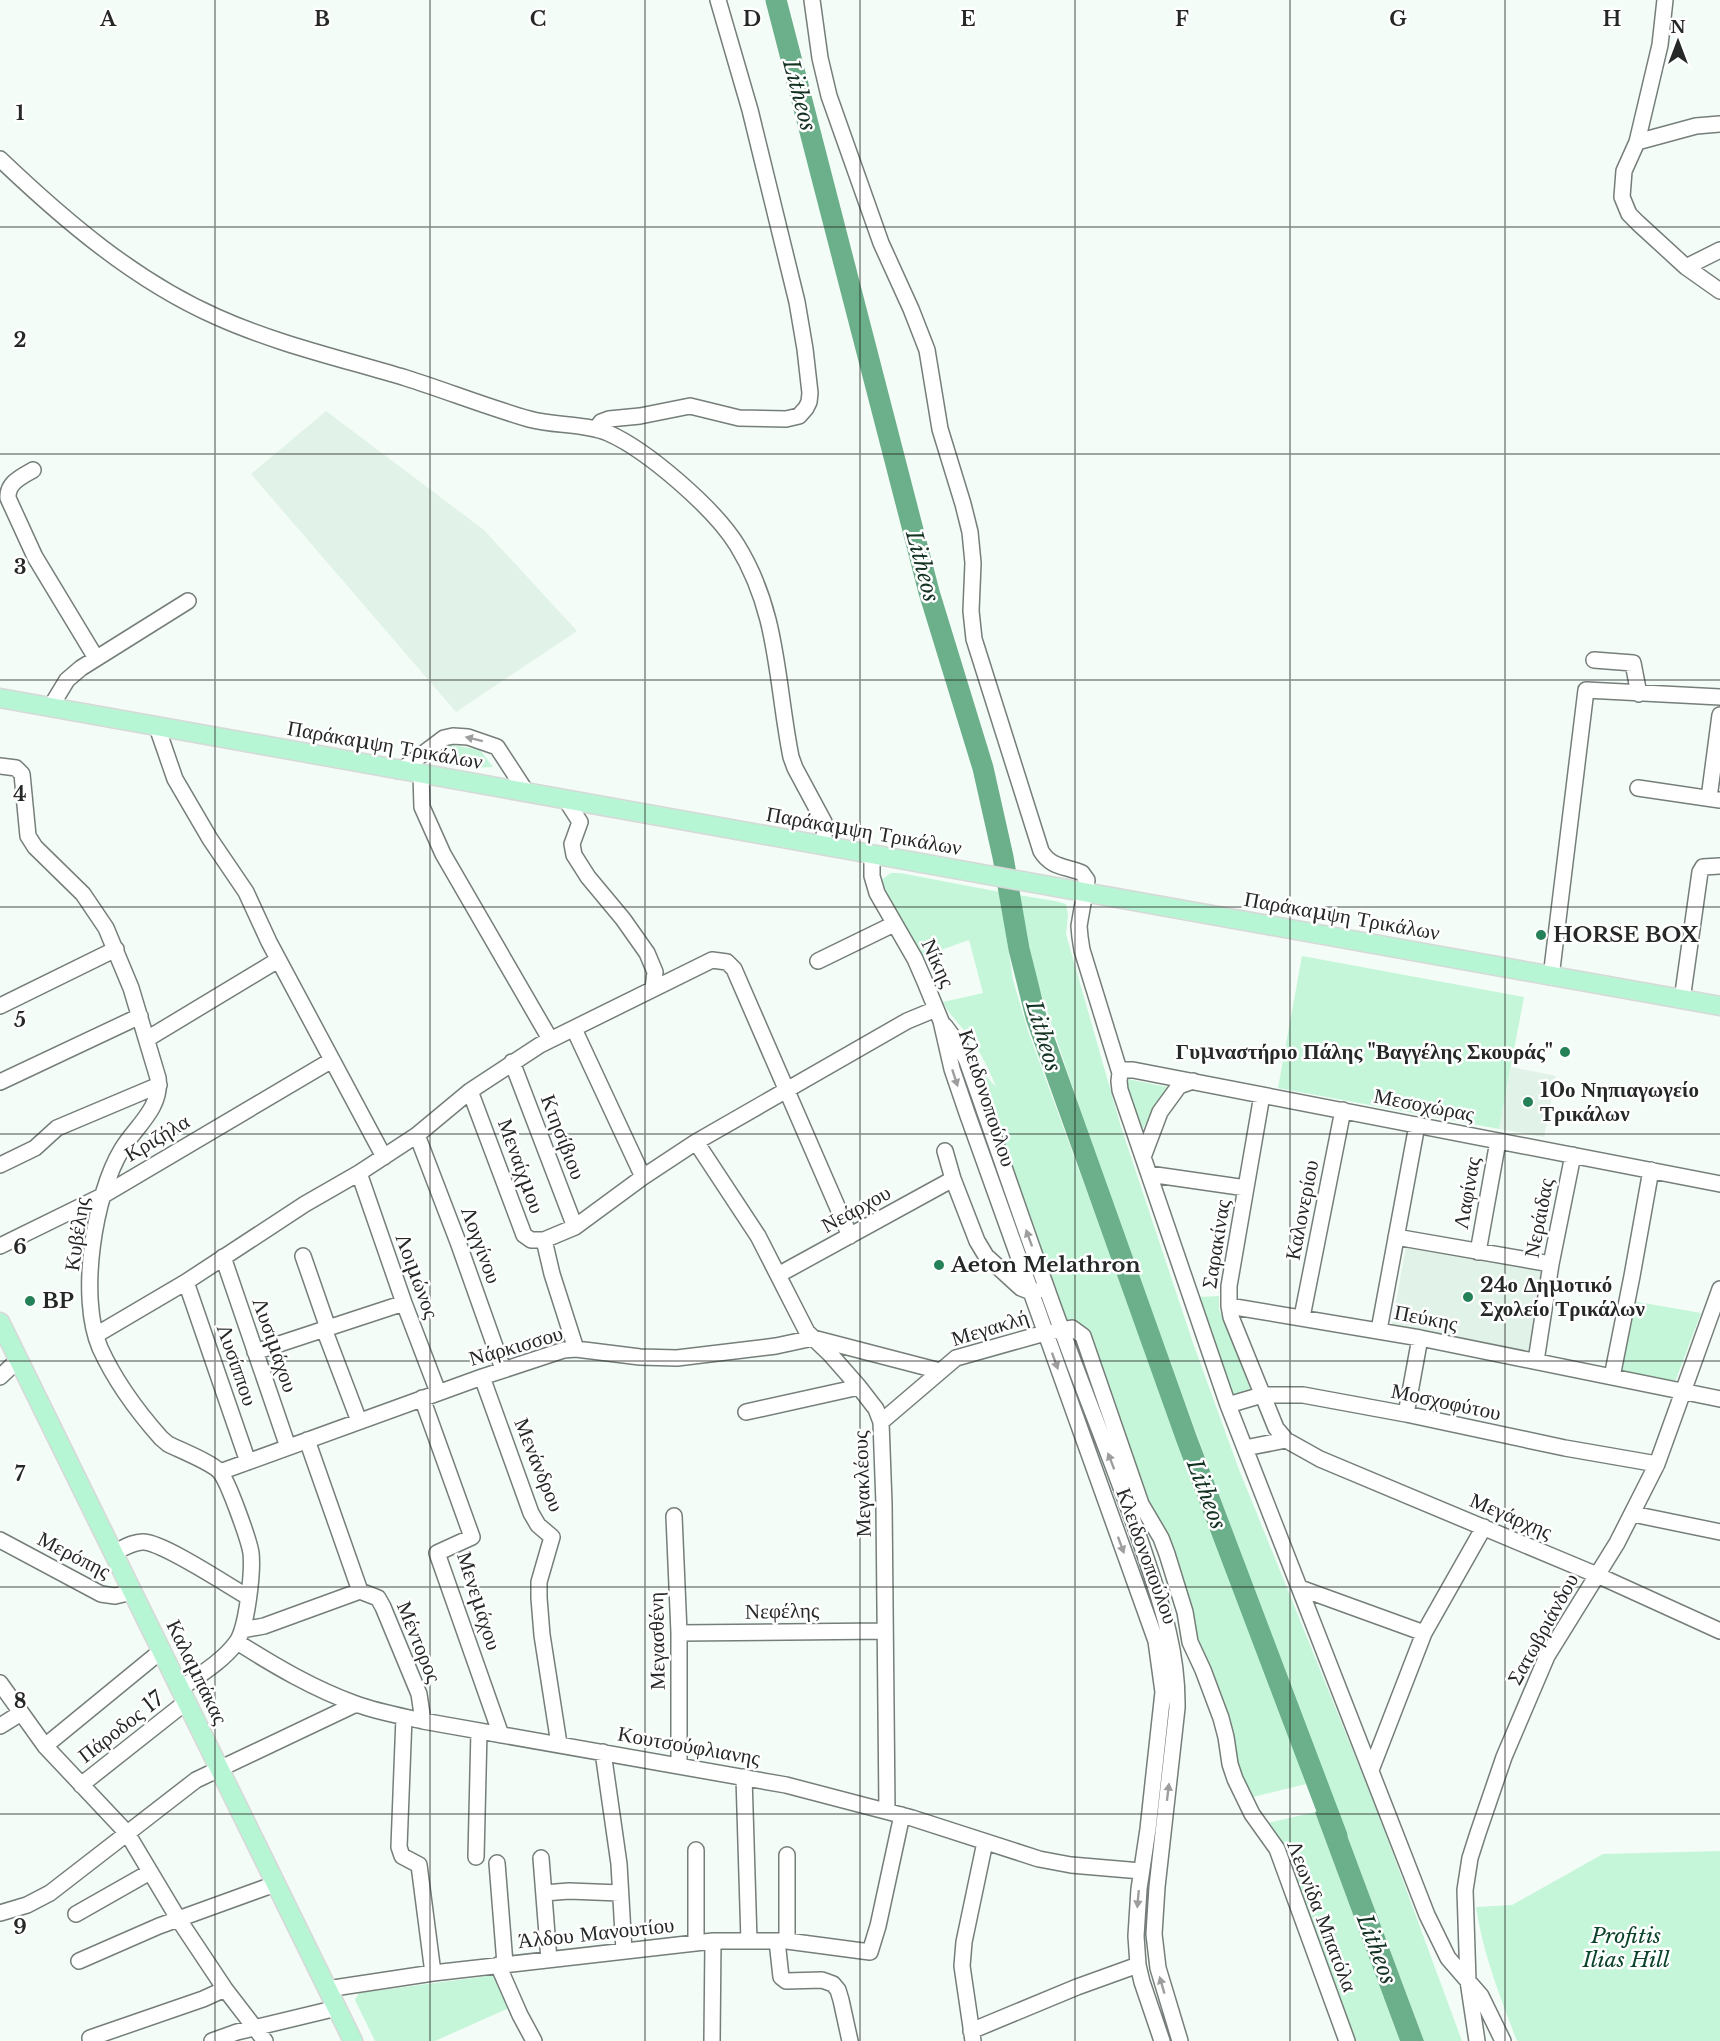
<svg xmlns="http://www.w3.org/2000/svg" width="1720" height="2041" font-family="'Libre Baskerville',serif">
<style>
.built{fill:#e1f2e8}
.green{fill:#c5f6da}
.water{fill:#6baf8b}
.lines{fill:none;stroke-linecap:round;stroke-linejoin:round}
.river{stroke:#6baf8b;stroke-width:21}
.minor-casing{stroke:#767e79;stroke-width:18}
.major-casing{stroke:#d8d8d8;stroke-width:21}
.minor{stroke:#fff;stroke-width:15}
.major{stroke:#b6f6d5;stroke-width:18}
.oneway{fill:#9d9e9d}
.grid{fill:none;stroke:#252826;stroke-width:1.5;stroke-opacity:0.55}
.poi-dot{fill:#248158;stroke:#fff;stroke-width:2}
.labels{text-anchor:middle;stroke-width:5;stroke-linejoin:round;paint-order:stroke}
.street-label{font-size:21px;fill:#252826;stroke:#fff}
.poi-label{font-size:21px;font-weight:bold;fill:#252826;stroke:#fff;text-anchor:start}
.park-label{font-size:21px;font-style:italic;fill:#0b442b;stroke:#fff}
.water-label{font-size:22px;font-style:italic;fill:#143323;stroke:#fff}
.grid-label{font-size:20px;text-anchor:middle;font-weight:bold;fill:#252826;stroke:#fff;stroke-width:5;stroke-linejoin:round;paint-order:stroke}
</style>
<rect width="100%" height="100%" fill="#f3fcf6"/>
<path class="built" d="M326,411L484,530L577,631L456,712L251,474Z
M1511,1067L1556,1076L1544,1137L1499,1129Z
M1406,1246L1544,1271L1530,1351L1392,1324Z"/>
<path class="green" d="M448,744L480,750L493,767L467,768L423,760Z
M891,873H900L1000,892L1013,980L1028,1031L1201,1503L1278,1705L1306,1784L1249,1798L1086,1330L1083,1325L1067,1320L974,1063L996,1087C988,1066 977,1046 963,1029C956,1020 948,1013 943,1002L983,993L969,940L921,957L884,895L881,880Z
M1018,895L1055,901L1066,904L1068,915L1066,934L1121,1127L1193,1343L1238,1467L1378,1813L1462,2041H1424L1210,1471L1105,1184L1027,951Z
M1302,956L1524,997L1499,1129L1278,1088Z
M1127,1079L1167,1087L1142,1130L1125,1081Z
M1219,1296V1309L1251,1391L1233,1396L1199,1297Z
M1632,1301L1701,1313L1675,1382L1618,1371Z
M1315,1812L1400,2041H1352L1268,1823Z
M1720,1851V2041H1517C1500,1997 1483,1954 1476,1907L1512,1905L1603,1854Z
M496,1975L509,2008L435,2041H375L355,2000L359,1993Z"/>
<path class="water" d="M1336,1806L1424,2041H1400L1315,1812Z"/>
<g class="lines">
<path class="river" d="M776,0L929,592L983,768L1003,857L1019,949L1036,1017L1187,1440L1337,1836"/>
<g class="minor-casing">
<path id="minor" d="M812,0L820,58L829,96L881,243L911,309L927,350L940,429L963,504L970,532L973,563L971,611L974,639L1041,851C1051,868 1066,866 1082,873L1087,880L1079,926L1080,937L1082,950L1120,1073L1119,1081L1120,1090L1228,1405L1427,1915L1448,1958L1481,1996L1503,2041
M1665,0L1660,45L1637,142L1624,171L1622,197L1629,214L1638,223L1686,267L1720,291
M1637,142L1696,126L1720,124
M0,159C64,220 135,281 217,317C277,344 343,359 406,378C447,391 487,407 529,419C554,426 584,423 608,433C647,450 714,508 737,545C779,613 776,682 791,757L795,768L824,822L825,830L822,846
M1686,267L1720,250
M596,429L601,422L609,419L640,416L690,406L739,418L786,419L799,416L806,408L809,402L810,393L805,349L797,302L750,110L718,0
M33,470C21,477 7,483 8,498L35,557L96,658
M1594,660L1633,663L1639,694
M50,708L67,680L81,668L188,601
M157,727L175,779L210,839L246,892L269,942L384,1157
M0,766L16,768L22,774L28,836L35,847L83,894L106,928L131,988L158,1078C162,1108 136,1126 122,1149C94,1195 78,1297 100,1348C115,1381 137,1411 161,1438L168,1444C180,1450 213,1463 220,1472C228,1481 249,1540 251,1553C253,1571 247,1629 236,1643C223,1661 198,1676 180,1689
M400,771L444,738L453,736L468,737L497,747L527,793
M421,774L422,807L443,854L550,1039
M1638,788L1720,800
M1709,798L1720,715
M566,800L580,822L572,844L574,855L588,877L623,919L647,953L655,972L653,989
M872,855V876L877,893L915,959L925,982L941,1021L952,1069L967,1113L1156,1641L1163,1692L1148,1829L1139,1889L1136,1936L1138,1965L1142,1982L1162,2041
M818,961L894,924
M1551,977L1586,690L1720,697
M1682,1000L1700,872L1703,867L1720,866
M0,1006L116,949
M945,1026L959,1045L967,1061C1003,1163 1037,1265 1075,1366C1098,1427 1122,1487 1143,1549C1161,1603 1178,1650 1177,1708L1157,1887L1154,1934L1158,1968L1180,2041
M574,1029L643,1177
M147,1039L278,960
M512,1062L575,1227
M1120,1073L1125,1070H1133L1720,1184
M0,1082L140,1016
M470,1091L524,1235L531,1240H544L575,1227L643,1177L696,1142L907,1021L936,1009
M1262,1095L1229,1286V1306L1231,1317L1276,1428L1286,1440L1320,1459L1597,1575L1720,1631
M417,1135L458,1242L503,1369
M696,1142L758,1236L807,1332L830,1354L859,1387L876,1409L881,1422L884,1504L887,1811
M945,1151L953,1179L977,1241L986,1256L1010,1278L1021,1288L1031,1292L1036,1291
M1143,1157L1160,1112L1179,1086L1193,1081
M0,1165L35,1148L57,1128L159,1085
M359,1173L404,1303L438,1392
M1149,1174L1246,1188
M1396,1237L1551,1264
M544,1240L552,1274L576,1349
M0,1246L102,1196L332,1060
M1478,1252L1498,1141
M303,1256L328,1328
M223,1257L288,1447
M778,1275L953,1179
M186,1282L248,1462
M1229,1306L1420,1338L1720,1399
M1302,1317L1343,1110
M324,1329L359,1421
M1379,1330L1417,1125
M96,1335L186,1282L305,1204L359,1173L417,1135L470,1091L540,1045L712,960L727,962L734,969L850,1236
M255,1352L404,1303
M1536,1361L1551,1264L1573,1155
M0,1377L18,1360
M482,1377L531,1513L538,1525L552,1537L539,1582V1598L542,1635L559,1744
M1612,1377L1632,1276L1651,1170
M422,1398L472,1537L437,1553L501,1735
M1228,1405L1262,1395H1303L1406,1414L1565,1448L1657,1464
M746,1412L859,1387
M1406,1414L1420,1338
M881,1422L956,1358L1045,1333L1072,1328L1083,1336L1141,1504L1161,1538L1167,1554L1185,1612L1190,1642L1203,1670L1221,1718L1226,1737L1230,1764L1235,1779L1252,1814L1277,1849L1347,2041
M307,1440L360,1591
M1245,1448L1286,1440
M220,1472L482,1377L564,1350L576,1349L640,1357L677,1358L776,1346L813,1338L940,1371
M1633,1514L1720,1532
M674,1516L679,1633V1765
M0,1540L101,1594L115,1596L132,1592
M113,1553C122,1549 134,1541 144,1542C164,1543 227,1585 248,1597
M1300,1588L1424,1633
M360,1591L378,1598L383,1607L419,1694L423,1721
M242,1630L264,1626L360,1591
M679,1633L885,1631
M237,1642C275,1666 314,1689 356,1704C378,1712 401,1716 423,1721L786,1785L912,1818L1039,1859L1071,1865L1141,1871
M0,1683L45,1746L127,1833L179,1920L225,1989L265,2041
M404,1717L399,1847L402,1856L419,1865L433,1973
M0,1726L21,1713
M45,1746L161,1651
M603,1752L619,1864L624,1951
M1371,1770L1424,1633L1484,1527
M744,1777L749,1941
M81,1785L186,1702
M696,1850V1943
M476,1857L479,1731
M541,1858L549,1960
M497,1863L505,1964
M544,1893L569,1891L620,1893
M0,1913L27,1905L50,1893L196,1780L356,1704
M76,1914L150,1872
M777,1941L781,1977L786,1981L822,1980L833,1984L838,1990L841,2000L850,2041
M787,1941V1855
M79,1961L159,1926L275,1884
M498,1965L520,2015L534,2041
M327,1989L433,1973L713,1941H787L870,1952L878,1926L902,1815
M971,2031L1077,1987L1138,1965
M90,2038L203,1999L225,1989
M212,2041L237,2032L337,2008
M712,2041L713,1941
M973,2041L962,1966L964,1942L985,1842
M1477,2041L1468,1981L1465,1890L1470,1858L1478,1833L1504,1757L1547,1656L1617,1543L1657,1464L1720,1289"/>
</g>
<g class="major-casing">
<path id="major" d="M0,698L1720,1006
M0,1322L353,2041"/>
</g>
<use href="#minor" class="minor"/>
<use href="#major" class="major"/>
</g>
<defs><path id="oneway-solid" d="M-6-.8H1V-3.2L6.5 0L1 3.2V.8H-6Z" transform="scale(1.5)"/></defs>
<g class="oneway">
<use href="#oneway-solid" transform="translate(474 739) rotate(-166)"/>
<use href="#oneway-solid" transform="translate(955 1078) rotate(72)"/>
<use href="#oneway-solid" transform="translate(1029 1238) rotate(-110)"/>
<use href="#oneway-solid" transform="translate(1055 1361) rotate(70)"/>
<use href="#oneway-solid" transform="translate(1111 1461) rotate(-111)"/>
<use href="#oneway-solid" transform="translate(1121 1545) rotate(70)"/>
<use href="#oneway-solid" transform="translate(1168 1792) rotate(-83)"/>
<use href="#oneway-solid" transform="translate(1138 1899) rotate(95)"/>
<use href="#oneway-solid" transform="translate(1162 1985) rotate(-106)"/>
</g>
<path class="grid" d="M215,0V2041M430,0V2041M645,0V2041M860,0V2041M1075,0V2041M1290,0V2041M1505,0V2041M0,227H1720M0,454H1720M0,680H1720M0,907H1720M0,1134H1720M0,1361H1720M0,1587H1720M0,1814H1720"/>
<g class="poi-dot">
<circle cx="1541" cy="935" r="6"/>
<circle cx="1565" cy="1052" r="6"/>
<circle cx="1528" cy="1102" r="6"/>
<circle cx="939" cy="1265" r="6"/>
<circle cx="1468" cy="1297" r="6"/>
<circle cx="30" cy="1301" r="6"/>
</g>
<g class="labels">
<g class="street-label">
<text transform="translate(385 745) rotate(10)" y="7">Παράκαμψη Τρικάλων</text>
<text transform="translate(864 831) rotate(10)" y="7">Παράκαμψη Τρικάλων</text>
<text transform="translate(1342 916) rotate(10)" y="7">Παράκαμψη Τρικάλων</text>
<text transform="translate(938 963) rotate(65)" y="7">Νίκης</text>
<text transform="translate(987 1098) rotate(72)" y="7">Κλειδονοπούλου</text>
<text transform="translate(1424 1105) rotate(11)" y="7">Μεσοχώρας</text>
<text transform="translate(563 1137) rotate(69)" y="7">Κτησίβιου</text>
<text transform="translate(157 1138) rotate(-31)" y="7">Κριζήλα</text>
<text transform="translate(521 1166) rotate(70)" y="7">Μεναίχμου</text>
<text transform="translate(1467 1193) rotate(-80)" y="7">Λαφίνας</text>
<text transform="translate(856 1209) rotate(-29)" y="7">Νεάρχου</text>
<text transform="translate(1302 1210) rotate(-79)" y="7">Καλονερίου</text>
<text transform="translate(1539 1218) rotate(-79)" y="7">Νεράιδας</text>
<text transform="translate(77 1234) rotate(-82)" y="7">Κυβέλης</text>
<text transform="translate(1216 1244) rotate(-81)" y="7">Σαρακίνας</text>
<text transform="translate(481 1245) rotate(70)" y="7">Λογγίνου</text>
<text transform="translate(417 1276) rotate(70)" y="7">Λοιμώνος</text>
<text transform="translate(1426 1318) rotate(11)" y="7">Πεύκης</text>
<text transform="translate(990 1328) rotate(-17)" y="7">Μεγακλή</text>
<text transform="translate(275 1345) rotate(71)" y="7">Λυσιμάχου</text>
<text transform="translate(516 1346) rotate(-16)" y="7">Νάρκισσου</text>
<text transform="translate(237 1365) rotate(71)" y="7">Λυσίππου</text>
<text transform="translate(1446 1402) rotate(12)" y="7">Μοσχοφύτου</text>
<text transform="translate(539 1465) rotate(68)" y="7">Μενάνδρου</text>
<text transform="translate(862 1484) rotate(-92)" y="7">Μεγακλέους</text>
<text transform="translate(1511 1516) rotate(23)" y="7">Μεγάρχης</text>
<text transform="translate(74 1555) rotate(27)" y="7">Μερόπης</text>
<text transform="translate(1147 1556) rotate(70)" y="7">Κλειδονοπούλου</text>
<text transform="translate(479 1601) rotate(72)" y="7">Μενεμάχου</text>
<text transform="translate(782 1611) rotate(-1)" y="7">Νεφέλης</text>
<text transform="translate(1543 1629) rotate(-61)" y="7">Σατωβριάνδου</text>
<text transform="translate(657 1641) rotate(-91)" y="7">Μεγασθένη</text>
<text transform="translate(419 1642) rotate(68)" y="7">Μέντορος</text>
<text transform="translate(197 1672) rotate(64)" y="7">Καλαμπάκας</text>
<text transform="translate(121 1727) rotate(-38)" y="7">Πάροδος 17</text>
<text transform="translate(689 1746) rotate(10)" y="7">Κουτσούφλιανης</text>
<text transform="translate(1322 1916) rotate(69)" y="7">Λεωνίδα Μπατόλα</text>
<text transform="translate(596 1933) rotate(-6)" y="7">Άλδου Μανουτίου</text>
</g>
<g class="poi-label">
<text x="1553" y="942">HORSE BOX</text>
<text x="1553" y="1059" text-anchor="end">Γυμναστήριο Πάλης "Βαγγέλης Σκουράς"</text>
<text x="1540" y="1097">10ο Νηπιαγωγείο<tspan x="1540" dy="24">Τρικάλων</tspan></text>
<text x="951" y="1272">Aeton Melathron</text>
<text x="1480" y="1292">24ο Δημοτικό<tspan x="1480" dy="24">Σχολείο Τρικάλων</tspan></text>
<text x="42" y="1308">BP</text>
</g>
<g class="park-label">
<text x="1626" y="1943">Profitis<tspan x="1626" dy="24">Ilias Hill</tspan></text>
</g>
<g class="water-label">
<text transform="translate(800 95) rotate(75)" y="8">Litheos</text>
<text transform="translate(923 566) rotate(75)" y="8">Litheos</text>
<text transform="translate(1044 1036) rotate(73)" y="8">Litheos</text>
<text transform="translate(1207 1494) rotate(69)" y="8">Litheos</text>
<text transform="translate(1377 1949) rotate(69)" y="8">Litheos</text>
</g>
</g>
<g class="grid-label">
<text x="108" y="26">A</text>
<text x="322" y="26">B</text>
<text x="538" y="26">C</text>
<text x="752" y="26">D</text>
<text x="968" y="26">E</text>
<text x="1182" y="26">F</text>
<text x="1398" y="26">G</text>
<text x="1612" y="26">H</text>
<text x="20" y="120">1</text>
<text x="20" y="347">2</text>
<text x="20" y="574">3</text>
<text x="20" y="801">4</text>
<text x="20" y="1027">5</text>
<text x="20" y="1254">6</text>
<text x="20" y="1481">7</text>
<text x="20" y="1708">8</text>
<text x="20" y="1934">9</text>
</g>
<g transform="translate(1678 42)" stroke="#ffffff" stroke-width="4.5" paint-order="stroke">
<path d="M0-4.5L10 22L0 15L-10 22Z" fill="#252826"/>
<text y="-9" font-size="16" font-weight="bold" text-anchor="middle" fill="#252826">N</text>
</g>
</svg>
